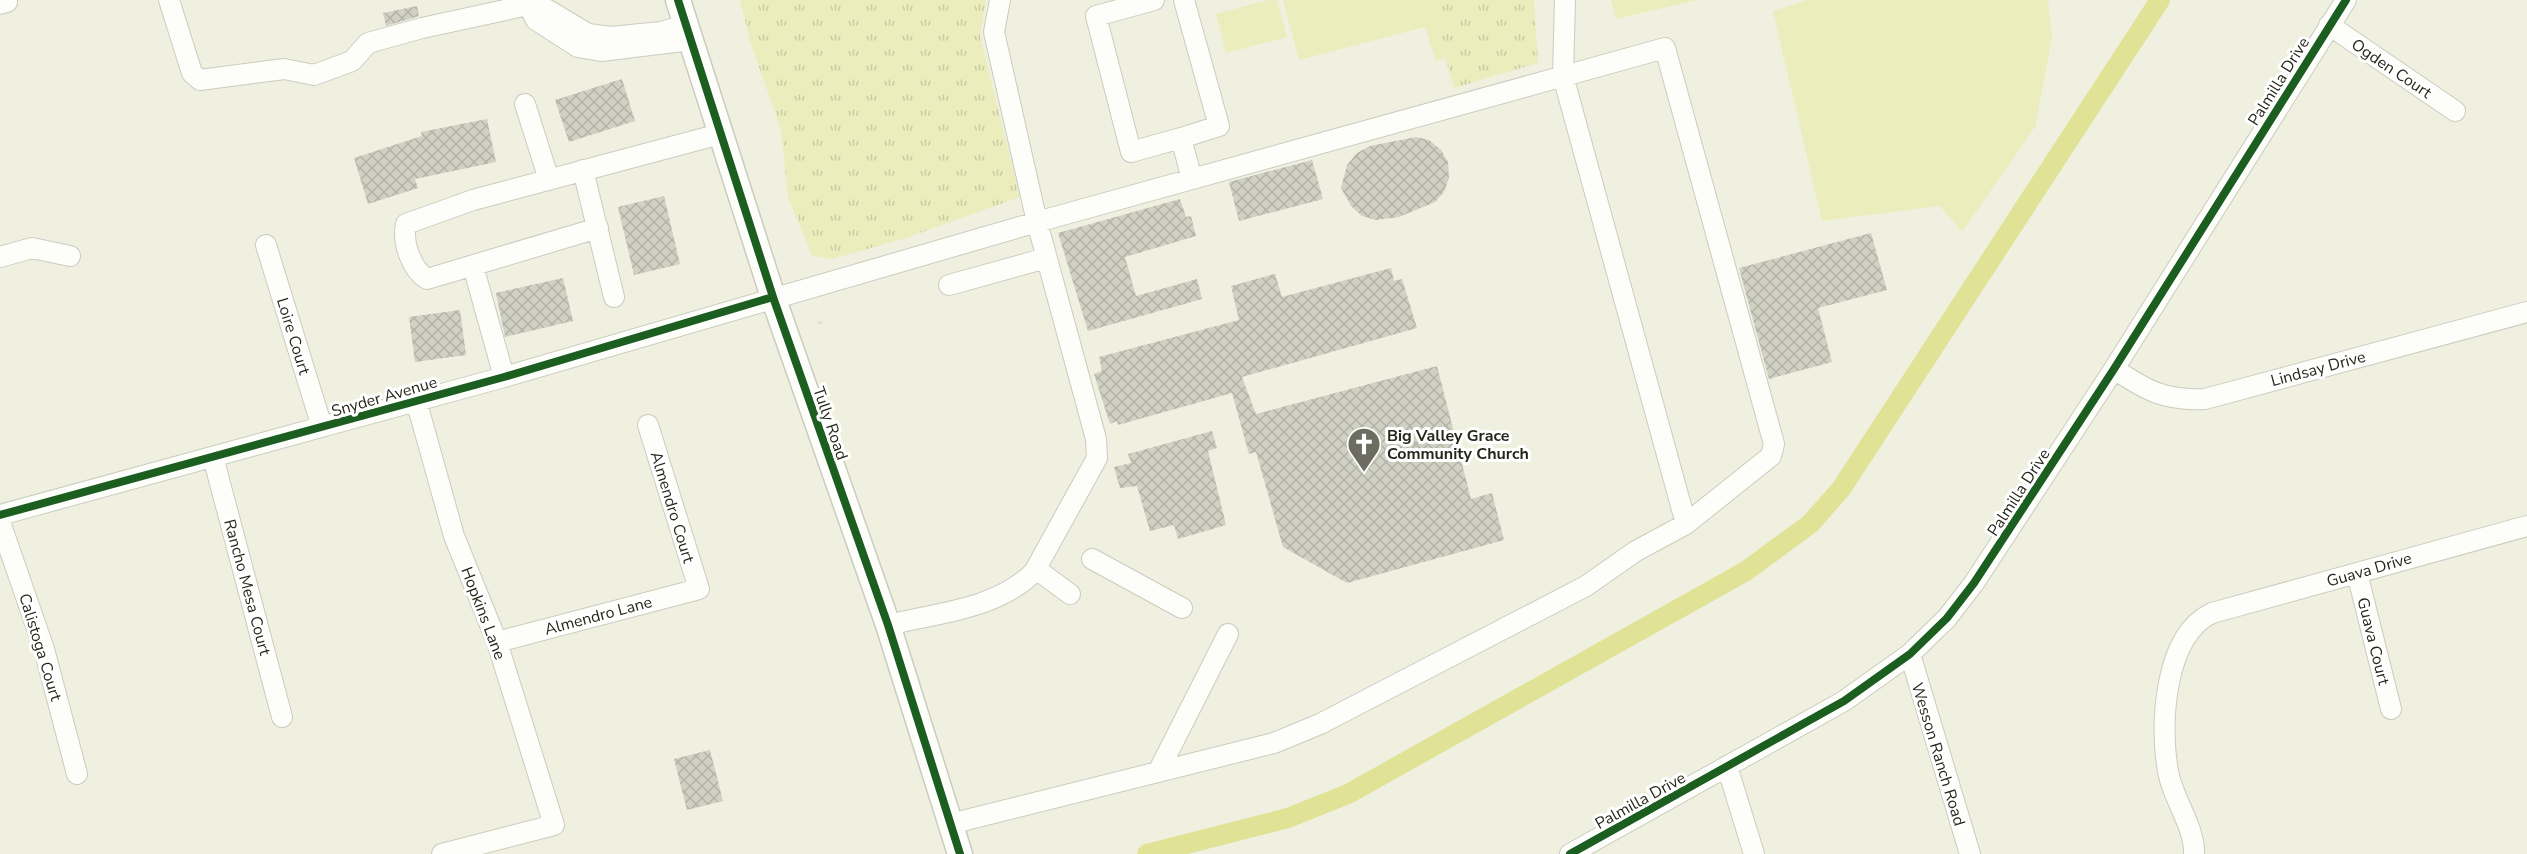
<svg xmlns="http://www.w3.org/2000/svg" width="2527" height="854" font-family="'Nunito Sans',sans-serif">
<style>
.grass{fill:url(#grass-tufts)}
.pitch{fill:#ebedbd}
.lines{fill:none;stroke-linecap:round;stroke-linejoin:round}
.canal{stroke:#e0e396;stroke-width:20}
.building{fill:url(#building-cross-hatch)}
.minor-casing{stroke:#cbccbf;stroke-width:22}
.major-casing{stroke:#cbccbf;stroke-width:27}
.path{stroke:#e0e1db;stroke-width:3;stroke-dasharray:4.5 4.5;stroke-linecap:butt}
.minor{stroke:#fdfdfa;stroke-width:20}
.major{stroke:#fdfdfa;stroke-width:24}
.cycleway-casing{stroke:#fff;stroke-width:11}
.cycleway{stroke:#1b5e20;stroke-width:8}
.labels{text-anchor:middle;stroke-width:6;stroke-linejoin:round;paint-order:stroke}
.street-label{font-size:16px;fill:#26271b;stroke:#fff}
.poi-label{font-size:16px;font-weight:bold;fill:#26271b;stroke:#fff;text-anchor:start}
</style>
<defs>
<pattern id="grass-tufts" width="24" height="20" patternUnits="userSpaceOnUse" patternTransform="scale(1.5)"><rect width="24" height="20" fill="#ebedbd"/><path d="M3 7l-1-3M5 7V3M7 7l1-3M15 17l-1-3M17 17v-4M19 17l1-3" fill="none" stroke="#c9cba2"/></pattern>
<pattern id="building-cross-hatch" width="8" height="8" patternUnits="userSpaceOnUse" patternTransform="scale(1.5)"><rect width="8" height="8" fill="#d0d0c3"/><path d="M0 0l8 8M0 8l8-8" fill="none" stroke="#b2b3a7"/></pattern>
</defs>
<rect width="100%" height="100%" fill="#eff0df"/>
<path class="grass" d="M740,0H986L980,36L1020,197L906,238L832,259L812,256L788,197L781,130L750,41Z
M1429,0H1534L1538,63L1454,88Z"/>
<path class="pitch" d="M1268,0H1277L1287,37L1226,53L1216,14Z
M1283,0H1429L1445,58L1436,61L1425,27L1299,60Z
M1611,0H1697L1616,19Z
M1808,0H2048L2052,38L2035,127L1962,232L1940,206L1822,221L1773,11Z"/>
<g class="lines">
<path class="canal" d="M1147,854L1288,818L1348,794L1746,571L1810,524L1841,489L2160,0"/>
</g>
<path class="building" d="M417,6L419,16L386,26L383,13Z
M622,79L635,121L569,142L555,100Z
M487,119L496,162L415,179L418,188L368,204L354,158L422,136L421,132Z
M1416,137L1429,140L1441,150L1448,162L1449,178L1444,192L1435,202L1399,217L1376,220L1362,216L1351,206L1341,188L1347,165L1357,153L1370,146Z
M1312,160L1323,199L1239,221L1229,182Z
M664,196L680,264L634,275L618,207Z
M1180,199L1186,217L1191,216L1196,236L1125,257L1136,296L1197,279L1202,299L1088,331L1058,233Z
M1871,233L1887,290L1818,308L1832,362L1769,379L1739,268Z
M1391,268L1394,281L1402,279L1417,328L1242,377L1256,414L1437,366L1471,499L1492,493L1504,540L1347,583L1283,547L1256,452L1249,454L1232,393L1118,425L1117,421L1110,424L1094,374L1102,371L1099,357L1239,320L1231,286L1275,274L1282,297Z
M563,278L573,321L505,337L496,293Z
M460,310L466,355L415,362L409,317Z
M1212,431L1217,448L1208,451L1226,525L1178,539L1174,525L1150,531L1137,486L1120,488L1114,467L1131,463L1128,454Z
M710,750L723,801L687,810L674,759Z"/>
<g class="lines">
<g class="minor-casing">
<path id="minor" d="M169,0L192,73L200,80L284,69L314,75L352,61L368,43L422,28L528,5L548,10L588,34L611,37L661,32L686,25
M526,0L536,20L578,47L601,51L691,40
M1154,0L1096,16L1131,152L1181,138
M1184,0L1219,126L1181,138L1192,179
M1565,0L1563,76L1686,524
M0,4L7,2
M2329,25L2455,111
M525,104L549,180
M583,170L614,297
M598,228L427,279C411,269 402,242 406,224L473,200L720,134
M266,245L322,427
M0,257L32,248L70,256
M473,266L504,377
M949,285L1046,258
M2114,369C2146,390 2164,401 2205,399L2527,312
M416,400L454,536L497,642L554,825L442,854
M213,457L282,717
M0,515L504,377L1037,222L1096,439L1097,458L1034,572C997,609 937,613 888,625
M0,522L44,649L77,774
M1092,559L1182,608
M1036,569L1070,594
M2357,573L2391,709
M497,642L699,589L648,425
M1910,654L1970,854
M1727,766L1754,854
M1158,772L1228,634
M950,824L1274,743L1320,724L1586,586L1636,551L1686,524L1771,456L1774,444L1665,48L1037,222L994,32L1000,0
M1570,854L1844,701L1910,654L1947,618L1974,583L2114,369L2346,0
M2194,854C2195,828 2175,802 2169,776C2159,730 2163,636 2212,613L2527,526"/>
</g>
<g class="major-casing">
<path id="major" d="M678,0L773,297L888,625L960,854"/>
</g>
<path class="path" d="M818,323L827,322"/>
<use href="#minor" class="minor"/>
<use href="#major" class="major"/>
<g class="cycleway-casing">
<path id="cycleway" d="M678,0L773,297L888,625L960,854
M0,515L504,377L773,297
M1570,854L1844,701L1910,654L1947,618L1974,583L2114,369L2346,0"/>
</g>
<use href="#cycleway" class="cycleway"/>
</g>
<defs>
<g id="church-pin" transform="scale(1.725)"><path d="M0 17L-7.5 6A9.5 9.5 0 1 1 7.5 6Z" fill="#6c6d60" stroke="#fff"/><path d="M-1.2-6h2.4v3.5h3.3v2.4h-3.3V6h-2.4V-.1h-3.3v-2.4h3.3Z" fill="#fff"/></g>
</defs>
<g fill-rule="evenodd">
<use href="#church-pin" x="1364" y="444"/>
</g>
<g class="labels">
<g class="street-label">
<text transform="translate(2392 68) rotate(34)" y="6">Ogden Court</text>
<text transform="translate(2278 81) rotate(-58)" y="6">Palmilla Drive</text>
<text transform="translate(294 336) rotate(73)" y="6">Loire Court</text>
<text transform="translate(2318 368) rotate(-15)" y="6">Lindsay Drive</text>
<text transform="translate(384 396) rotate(-16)" y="6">Snyder Avenue</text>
<text transform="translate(831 423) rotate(71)" y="6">Tully Road</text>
<text transform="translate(2018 492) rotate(-57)" y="6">Palmilla Drive</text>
<text transform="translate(673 507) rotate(73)" y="6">Almendro Court</text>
<text transform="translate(2369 569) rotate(-16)" y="6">Guava Drive</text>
<text transform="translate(248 587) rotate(75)" y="6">Rancho Mesa Court</text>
<text transform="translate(484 613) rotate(69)" y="6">Hopkins Lane</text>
<text transform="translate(598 615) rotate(-15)" y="6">Almendro Lane</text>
<text transform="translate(2374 641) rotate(76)" y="6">Guava Court</text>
<text transform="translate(41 647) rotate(73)" y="6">Calistoga Court</text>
<text transform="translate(1939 754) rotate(73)" y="6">Wesson Ranch Road</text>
<text transform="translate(1640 800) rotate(-29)" y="6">Palmilla Drive</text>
</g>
<g class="poi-label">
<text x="1387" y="441">Big Valley Grace<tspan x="1387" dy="18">Community Church</tspan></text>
</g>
</g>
</svg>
